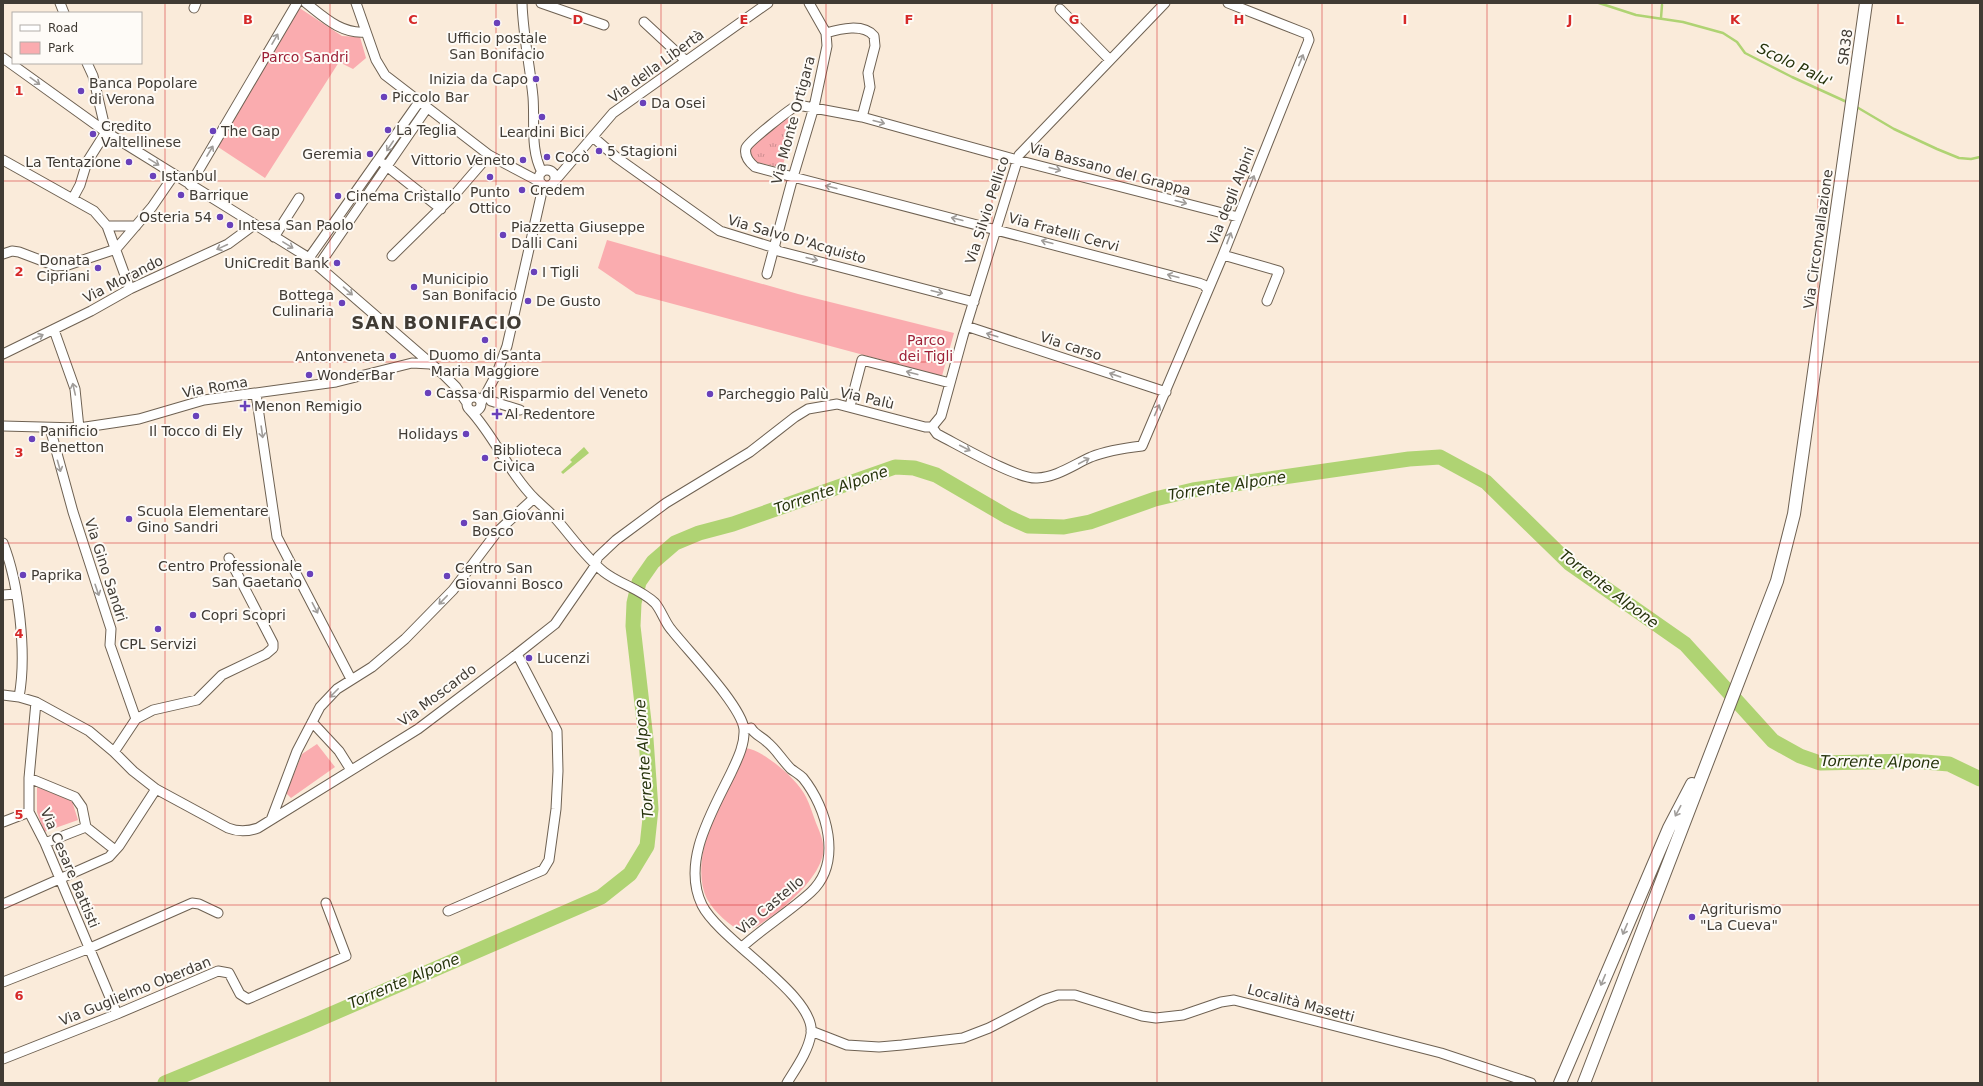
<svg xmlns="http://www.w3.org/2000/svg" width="1983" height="1086" font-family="'DejaVu Sans',sans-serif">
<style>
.grass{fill:url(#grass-tufts)}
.park{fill:#faacaf}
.water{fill:#afd373}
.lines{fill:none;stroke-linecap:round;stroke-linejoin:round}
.stream{stroke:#afd373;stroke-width:2.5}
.river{stroke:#afd373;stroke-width:15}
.minor-casing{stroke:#6e6152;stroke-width:11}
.major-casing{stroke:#6e6152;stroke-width:14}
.minor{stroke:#fff;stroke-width:9}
.major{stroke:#fff;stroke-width:12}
.oneway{stroke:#a09d9a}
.grid{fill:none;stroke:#d62828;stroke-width:1;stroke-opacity:0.55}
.poi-dot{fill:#6941ba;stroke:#fefbf7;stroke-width:1.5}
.labels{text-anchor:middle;stroke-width:4;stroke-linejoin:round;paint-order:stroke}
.poi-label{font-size:14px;fill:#403b34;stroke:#fefbf7;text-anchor:start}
.street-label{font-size:14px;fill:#403b34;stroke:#fefbf7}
.park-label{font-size:14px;fill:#9d2037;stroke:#fefbf7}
.water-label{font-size:15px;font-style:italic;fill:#25330b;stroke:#fefbf7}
.district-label{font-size:18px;font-weight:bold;letter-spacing:1px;fill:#403b34;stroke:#fefbf7}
.grid-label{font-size:13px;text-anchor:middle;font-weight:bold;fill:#d62828;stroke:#fefbf7;stroke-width:4;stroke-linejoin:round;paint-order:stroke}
</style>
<defs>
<pattern id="grass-tufts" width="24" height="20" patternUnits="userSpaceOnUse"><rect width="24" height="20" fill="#faacaf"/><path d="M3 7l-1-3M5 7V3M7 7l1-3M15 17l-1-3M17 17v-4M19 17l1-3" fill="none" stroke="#cc8d8f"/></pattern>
</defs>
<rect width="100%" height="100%" fill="#faebda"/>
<path class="grass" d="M786,118L796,121L782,168L755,162L749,155C750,139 774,127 786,118Z"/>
<path class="park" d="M298,7L342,36L360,37L366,58L353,69L339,62L265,178L215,145Z
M607,240L798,294L954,333L942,376L636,294L598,268Z
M317,744L335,767L291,798L286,793L302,754Z
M746,748C765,751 798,780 806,797C810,805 813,815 816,823C821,835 826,846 822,858C814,886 768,924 742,933C729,924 715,913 707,899C686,856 728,786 746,748Z
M37,787L72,801L78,820L44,832L37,812Z"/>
<path class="water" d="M584,447L589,453L563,474L561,472L572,462L570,460Z"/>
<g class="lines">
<path class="stream" d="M1599,3L1636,15L1683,22L1723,33L1737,42L1745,53L1792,77L1849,103
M1661,18L1662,5
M1855,106L1894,129L1937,149L1959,158L1971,159L1980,157"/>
<path class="river" d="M165,1083L306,1025L601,897L630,874L647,846L651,809L646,739L633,626L634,603L639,582L653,562L675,543L699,533L733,524L895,467L914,468L936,475L1008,517L1028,526L1064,527L1090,522L1155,499L1193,490L1409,459L1440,457L1486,482L1569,563L1685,644L1773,741L1800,756L1820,763L1912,761L1949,764L1980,779"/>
<g class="minor-casing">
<path id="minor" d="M60,3L64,13
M306,3C324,17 341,34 365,32
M356,3L376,60L385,75L489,155L540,182
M522,3C523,35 530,66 533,97C535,122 530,150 542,172
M541,3L604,25
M194,8L196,3
M1060,9L1110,60
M644,22L686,61
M826,33C840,29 863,23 874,36L875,46L868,73L870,87L862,117
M3,58L106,132L309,258L444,375L456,387L467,403
M593,137L616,157L720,231L775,248L778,251L974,302
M3,160L94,211L107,226L130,289
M384,164L441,209
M539 178a8 8 0 1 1 16 0a8 8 0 1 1-16 0Z
M553,183L613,113L768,3
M190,185L297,3
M73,198L80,185L87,162L106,132L93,76L87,63
M107,226H136
M274,237L299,198
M3,254L12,251L19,252L56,266L68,265L116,249L152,207L174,175
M1223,255L1279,271L1267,301
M392,256L457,192L489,155
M309,258L419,102
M319,265L427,108
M767,274L793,177L814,107L827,46L826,33L809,3
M1208,290L1204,285L1199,283L755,167C750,163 744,156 746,148C748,142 791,108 798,105L862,117L1017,160L1238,217
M966,326L1166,392
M54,330L75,389L79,428
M3,354L91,311L130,289L228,244L254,225
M256,394L277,537L351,679
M467 404a7 7 0 1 1 14 0a7 7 0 1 1-14 0Z
M491,401L520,410
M481,403L497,373L507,346L541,196L542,184
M850,406L862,360L950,383
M470,410C495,437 509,473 535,499C542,506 550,512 556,519C572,537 585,557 604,572C619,584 641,589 655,603C661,610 664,620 670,628C687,650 741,705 744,729C745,745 737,760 731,773C712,812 681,862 702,905C720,941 817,996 811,1034C808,1052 796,1068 787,1083
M3,426L79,428L139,419L204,400L336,382L412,363L430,364
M932,427L937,434C957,444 1018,480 1037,478C1057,477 1073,465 1091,457C1106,451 1125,448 1142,446L1223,255L1309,40L1307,34L1228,3
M932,427L941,416L963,336L1019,155L1165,3
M50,428L73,512L111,629L110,645L136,719
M3,543C19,583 27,654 19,697
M3,595L16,594
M3,695L19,697L36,702L89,731L114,752L133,771L156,789L228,828C238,832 247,832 258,828L418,729L517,654L555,624L593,569L598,557L616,540L666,503L750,452L795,417L808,409L837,404L925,427H932
M36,702L29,778V812L45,843L117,1014
M312,722L339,751L351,770
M114,752L136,719L153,710L197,700L222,675L266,654L273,648V643L229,558
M29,778L75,797L82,807L86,827L115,850
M271,820L297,751L320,707L337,689L372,667L405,639L453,590L497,532L534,498
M3,822L29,812
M45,843L86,827
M3,904L109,857L119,846L156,789
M448,911L543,870L549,860L556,809L558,771L557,731L517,654
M742,947C763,928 789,912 811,892C843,862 827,808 803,778C799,774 795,772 791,769C782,760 776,749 767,742C761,736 755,735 751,728L744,730
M3,982L90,948L192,903L199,904L218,913
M811,1031L847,1045L879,1047L902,1045L963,1038L989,1028L1043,1000L1058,995H1075L1142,1016L1156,1018L1183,1015L1221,1002L1234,1000L1441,1053L1531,1083
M3,1059L117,1014L218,971L229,973L240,994L248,999L346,956L326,903"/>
</g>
<g class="major-casing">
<path id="major" d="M1560,1083L1669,828L1692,784
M1584,1083L1777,581L1794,514L1866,3"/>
</g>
<use href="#minor" class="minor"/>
<use href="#major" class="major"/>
</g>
<defs><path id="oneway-shaft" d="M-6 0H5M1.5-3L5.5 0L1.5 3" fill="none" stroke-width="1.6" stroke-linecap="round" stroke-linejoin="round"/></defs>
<g class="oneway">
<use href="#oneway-shaft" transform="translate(275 39) rotate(-60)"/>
<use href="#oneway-shaft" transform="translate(1301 60) rotate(-68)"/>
<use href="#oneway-shaft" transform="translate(35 81) rotate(36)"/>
<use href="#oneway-shaft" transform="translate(879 122) rotate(15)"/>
<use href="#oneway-shaft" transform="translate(390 146) rotate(124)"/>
<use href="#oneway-shaft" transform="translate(210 151) rotate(-59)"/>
<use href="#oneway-shaft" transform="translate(154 162) rotate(32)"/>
<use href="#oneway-shaft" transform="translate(1055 169) rotate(15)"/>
<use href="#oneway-shaft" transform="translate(1252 181) rotate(-68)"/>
<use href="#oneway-shaft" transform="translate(831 187) rotate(-166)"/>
<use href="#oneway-shaft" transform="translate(1181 202) rotate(15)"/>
<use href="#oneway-shaft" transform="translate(957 219) rotate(-166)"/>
<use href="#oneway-shaft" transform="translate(1229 238) rotate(-69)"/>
<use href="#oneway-shaft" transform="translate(1047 242) rotate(-165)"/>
<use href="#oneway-shaft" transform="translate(288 245) rotate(31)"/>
<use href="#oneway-shaft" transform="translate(222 247) rotate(155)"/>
<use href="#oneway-shaft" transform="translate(812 259) rotate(14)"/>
<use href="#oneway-shaft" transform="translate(1173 276) rotate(-165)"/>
<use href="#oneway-shaft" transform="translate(348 291) rotate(41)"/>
<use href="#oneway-shaft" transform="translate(937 292) rotate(14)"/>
<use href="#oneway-shaft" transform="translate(992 335) rotate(-163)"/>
<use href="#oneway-shaft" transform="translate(38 337) rotate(-25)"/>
<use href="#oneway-shaft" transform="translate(912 373) rotate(-165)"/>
<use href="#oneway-shaft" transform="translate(1115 375) rotate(-161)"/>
<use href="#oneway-shaft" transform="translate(74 389) rotate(-103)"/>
<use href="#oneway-shaft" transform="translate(1157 410) rotate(-66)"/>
<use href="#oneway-shaft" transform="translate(262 432) rotate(82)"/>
<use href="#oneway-shaft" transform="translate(965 448) rotate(27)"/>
<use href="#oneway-shaft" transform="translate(1084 461) rotate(-28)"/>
<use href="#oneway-shaft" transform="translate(59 466) rotate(74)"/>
<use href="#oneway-shaft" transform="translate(97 590) rotate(71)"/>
<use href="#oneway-shaft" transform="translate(443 600) rotate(134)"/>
<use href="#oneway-shaft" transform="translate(315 608) rotate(62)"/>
<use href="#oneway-shaft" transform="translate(334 693) rotate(135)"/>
<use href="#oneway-shaft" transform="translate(1678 811) rotate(118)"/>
<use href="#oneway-shaft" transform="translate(1625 929) rotate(113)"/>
<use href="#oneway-shaft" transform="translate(1603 980) rotate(113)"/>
</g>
<path class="grid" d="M165,3V1083M330,3V1083M496,3V1083M661,3V1083M826,3V1083M992,3V1083M1157,3V1083M1322,3V1083M1487,3V1083M1652,3V1083M1818,3V1083M3,181H1980M3,362H1980M3,543H1980M3,724H1980M3,905H1980"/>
<g class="poi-dot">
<circle cx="497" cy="23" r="4"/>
<circle cx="536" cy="79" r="4"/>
<circle cx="81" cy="91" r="4"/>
<circle cx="384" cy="97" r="4"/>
<circle cx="643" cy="103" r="4"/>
<circle cx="542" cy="117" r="4"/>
<circle cx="388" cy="130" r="4"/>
<circle cx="213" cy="131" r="4"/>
<circle cx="93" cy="134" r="4"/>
<circle cx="599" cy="151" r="4"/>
<circle cx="370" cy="154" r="4"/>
<circle cx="547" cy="157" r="4"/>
<circle cx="523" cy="160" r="4"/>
<circle cx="129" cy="162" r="4"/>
<circle cx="153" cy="176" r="4"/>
<circle cx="490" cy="177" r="4"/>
<circle cx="522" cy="190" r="4"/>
<circle cx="181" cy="195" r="4"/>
<circle cx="338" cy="196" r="4"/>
<circle cx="220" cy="217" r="4"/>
<circle cx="230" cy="225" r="4"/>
<circle cx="503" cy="235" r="4"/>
<circle cx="337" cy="263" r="4"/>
<circle cx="98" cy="268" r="4"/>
<circle cx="534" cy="272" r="4"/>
<circle cx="414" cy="287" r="4"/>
<circle cx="528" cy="301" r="4"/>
<circle cx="342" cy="303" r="4"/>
<circle cx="485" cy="340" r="4"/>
<circle cx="393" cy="356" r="4"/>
<circle cx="309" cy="375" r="4"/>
<circle cx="428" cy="393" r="4"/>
<circle cx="710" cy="394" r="4"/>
<path d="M243 400h4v4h4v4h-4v4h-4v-4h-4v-4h4z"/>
<path d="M495 408h4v4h4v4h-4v4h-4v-4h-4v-4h4z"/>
<circle cx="196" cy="416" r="4"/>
<circle cx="466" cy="434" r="4"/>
<circle cx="32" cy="439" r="4"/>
<circle cx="485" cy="458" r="4"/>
<circle cx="129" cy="519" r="4"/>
<circle cx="464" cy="523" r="4"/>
<circle cx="310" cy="574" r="4"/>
<circle cx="23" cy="575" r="4"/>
<circle cx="447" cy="576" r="4"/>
<circle cx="193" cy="615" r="4"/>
<circle cx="158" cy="629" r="4"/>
<circle cx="529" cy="658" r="4"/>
<circle cx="1692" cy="917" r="4"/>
</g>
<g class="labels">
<g class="poi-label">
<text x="497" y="43" text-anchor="middle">Ufficio postale<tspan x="497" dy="16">San Bonifacio</tspan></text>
<text x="528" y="84" text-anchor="end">Inizia da Capo</text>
<text x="89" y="88">Banca Popolare<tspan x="89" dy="16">di Verona</tspan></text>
<text x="392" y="102">Piccolo Bar</text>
<text x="651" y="108">Da Osei</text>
<text x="101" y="131">Credito<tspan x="101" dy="16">Valtellinese</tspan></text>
<text x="396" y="135">La Teglia</text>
<text x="221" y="136">The Gap</text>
<text x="542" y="137" text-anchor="middle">Leardini Bici</text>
<text x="607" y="156">5 Stagioni</text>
<text x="362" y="159" text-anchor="end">Geremia</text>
<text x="555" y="162">Cocò</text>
<text x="515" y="165" text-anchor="end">Vittorio Veneto</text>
<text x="121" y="167" text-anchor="end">La Tentazione</text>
<text x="161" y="181">Istanbul</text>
<text x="530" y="195">Credem</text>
<text x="490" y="197" text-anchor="middle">Punto<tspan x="490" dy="16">Ottico</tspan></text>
<text x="189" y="200">Barrique</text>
<text x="346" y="201">Cinema Cristallo</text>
<text x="212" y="222" text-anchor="end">Osteria 54</text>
<text x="238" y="230">Intesa San Paolo</text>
<text x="511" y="232">Piazzetta Giuseppe<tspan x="511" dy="16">Dalli Cani</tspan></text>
<text x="90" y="265" text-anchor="end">Donata<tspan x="90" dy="16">Cipriani</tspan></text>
<text x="329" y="268" text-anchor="end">UniCredit Bank</text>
<text x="542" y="277">I Tigli</text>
<text x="422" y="284">Municipio<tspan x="422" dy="16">San Bonifacio</tspan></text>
<text x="334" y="300" text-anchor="end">Bottega<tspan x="334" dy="16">Culinaria</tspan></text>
<text x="536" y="306">De Gusto</text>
<text x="485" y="360" text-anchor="middle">Duomo di Santa<tspan x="485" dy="16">Maria Maggiore</tspan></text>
<text x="385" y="361" text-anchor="end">Antonveneta</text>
<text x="317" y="380">WonderBar</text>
<text x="436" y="398">Cassa di Risparmio del Veneto</text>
<text x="718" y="399">Parcheggio Palù</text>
<text x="254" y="411">Menon Remigio</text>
<text x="505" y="419">Al Redentore</text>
<text x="40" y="436">Panificio<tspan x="40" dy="16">Benetton</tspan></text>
<text x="196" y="436" text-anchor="middle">Il Tocco di Ely</text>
<text x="458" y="439" text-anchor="end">Holidays</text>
<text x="493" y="455">Biblioteca<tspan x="493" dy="16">Civica</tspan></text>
<text x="137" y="516">Scuola Elementare<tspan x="137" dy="16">Gino Sandri</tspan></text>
<text x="472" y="520">San Giovanni<tspan x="472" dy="16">Bosco</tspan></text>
<text x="302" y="571" text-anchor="end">Centro Professionale<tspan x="302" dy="16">San Gaetano</tspan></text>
<text x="455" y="573">Centro San<tspan x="455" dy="16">Giovanni Bosco</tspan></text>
<text x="31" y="580">Paprika</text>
<text x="201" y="620">Copri Scopri</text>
<text x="158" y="649" text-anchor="middle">CPL Servizi</text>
<text x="537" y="663">Lucenzi</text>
<text x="1700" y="914">Agriturismo<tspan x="1700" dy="16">"La Cueva"</tspan></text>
</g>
<g class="street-label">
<text transform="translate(1845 47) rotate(-82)" y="5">SR38</text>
<text transform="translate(656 66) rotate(-36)" y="5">Via della Libertà</text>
<text transform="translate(793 120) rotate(-75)" y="5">Via Monte Ortigara</text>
<text transform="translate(1110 169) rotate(15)" y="5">Via Bassano del Grappa</text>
<text transform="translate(1231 196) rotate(-68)" y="5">Via degli Alpini</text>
<text transform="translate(987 210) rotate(-72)" y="5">Via Silvio Pellico</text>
<text transform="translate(1064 232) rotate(15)" y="5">Via Fratelli Cervi</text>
<text transform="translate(797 239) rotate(16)" y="5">Via Salvo D'Acquisto</text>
<text transform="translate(1818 239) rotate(-82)" y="5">Via Circonvallazione</text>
<text transform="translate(123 279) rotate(-27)" y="5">Via Morando</text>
<text transform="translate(1071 346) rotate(18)" y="5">Via carso</text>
<text transform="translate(215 387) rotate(-10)" y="5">Via Roma</text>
<text transform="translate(867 398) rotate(13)" y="5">Via Palù</text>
<text transform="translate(106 570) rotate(72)" y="5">Via Gino Sandri</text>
<text transform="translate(437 695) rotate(-37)" y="5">Via Moscardo</text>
<text transform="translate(70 868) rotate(67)" y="5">Via Cesare Battisti</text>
<text transform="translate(770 905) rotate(-40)" y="5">Via Castello</text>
<text transform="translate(135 991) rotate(-22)" y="5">Via Guglielmo Oberdan</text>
<text transform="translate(1301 1003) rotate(15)" y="5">Località Masetti</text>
</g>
<g class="park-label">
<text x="305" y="62">Parco Sandri</text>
<text x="926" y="345">Parco<tspan x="926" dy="16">dei Tigli</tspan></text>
</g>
<g class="water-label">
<text transform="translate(1795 65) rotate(26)" y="5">Scolo Palu'</text>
<text transform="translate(1227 486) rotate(-9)" y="5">Torrente Alpone</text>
<text transform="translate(831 490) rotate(-19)" y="5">Torrente Alpone</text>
<text transform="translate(1609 589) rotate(37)" y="5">Torrente Alpone</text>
<text transform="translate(644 759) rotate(-94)" y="5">Torrente Alpone</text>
<text transform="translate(1880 762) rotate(1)" y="5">Torrente Alpone</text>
<text transform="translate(404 981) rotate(-23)" y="5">Torrente Alpone</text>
</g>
<g class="district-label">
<text x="437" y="329">SAN BONIFACIO</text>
</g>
</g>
<g class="grid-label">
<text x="248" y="24">B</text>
<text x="413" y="24">C</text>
<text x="578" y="24">D</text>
<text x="744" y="24">E</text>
<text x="909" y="24">F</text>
<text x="1074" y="24">G</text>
<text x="1239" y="24">H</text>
<text x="1405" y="24">I</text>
<text x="1570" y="24">J</text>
<text x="1735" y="24">K</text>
<text x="1900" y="24">L</text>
<text x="19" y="95">1</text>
<text x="19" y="276">2</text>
<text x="19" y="457">3</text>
<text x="19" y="638">4</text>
<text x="19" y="819">5</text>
<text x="19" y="1000">6</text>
</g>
<rect width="1983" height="1086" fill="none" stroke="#403b34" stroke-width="8"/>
<rect x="12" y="12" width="130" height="52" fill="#fefbf7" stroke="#b2aea9"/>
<rect x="20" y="25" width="20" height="6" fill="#ffffff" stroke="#b2aea9"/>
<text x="48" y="32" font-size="12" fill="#403b34">Road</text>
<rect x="20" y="42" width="20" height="12" fill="#faacaf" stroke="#b2aea9"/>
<text x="48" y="52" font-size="12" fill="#403b34">Park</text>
</svg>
